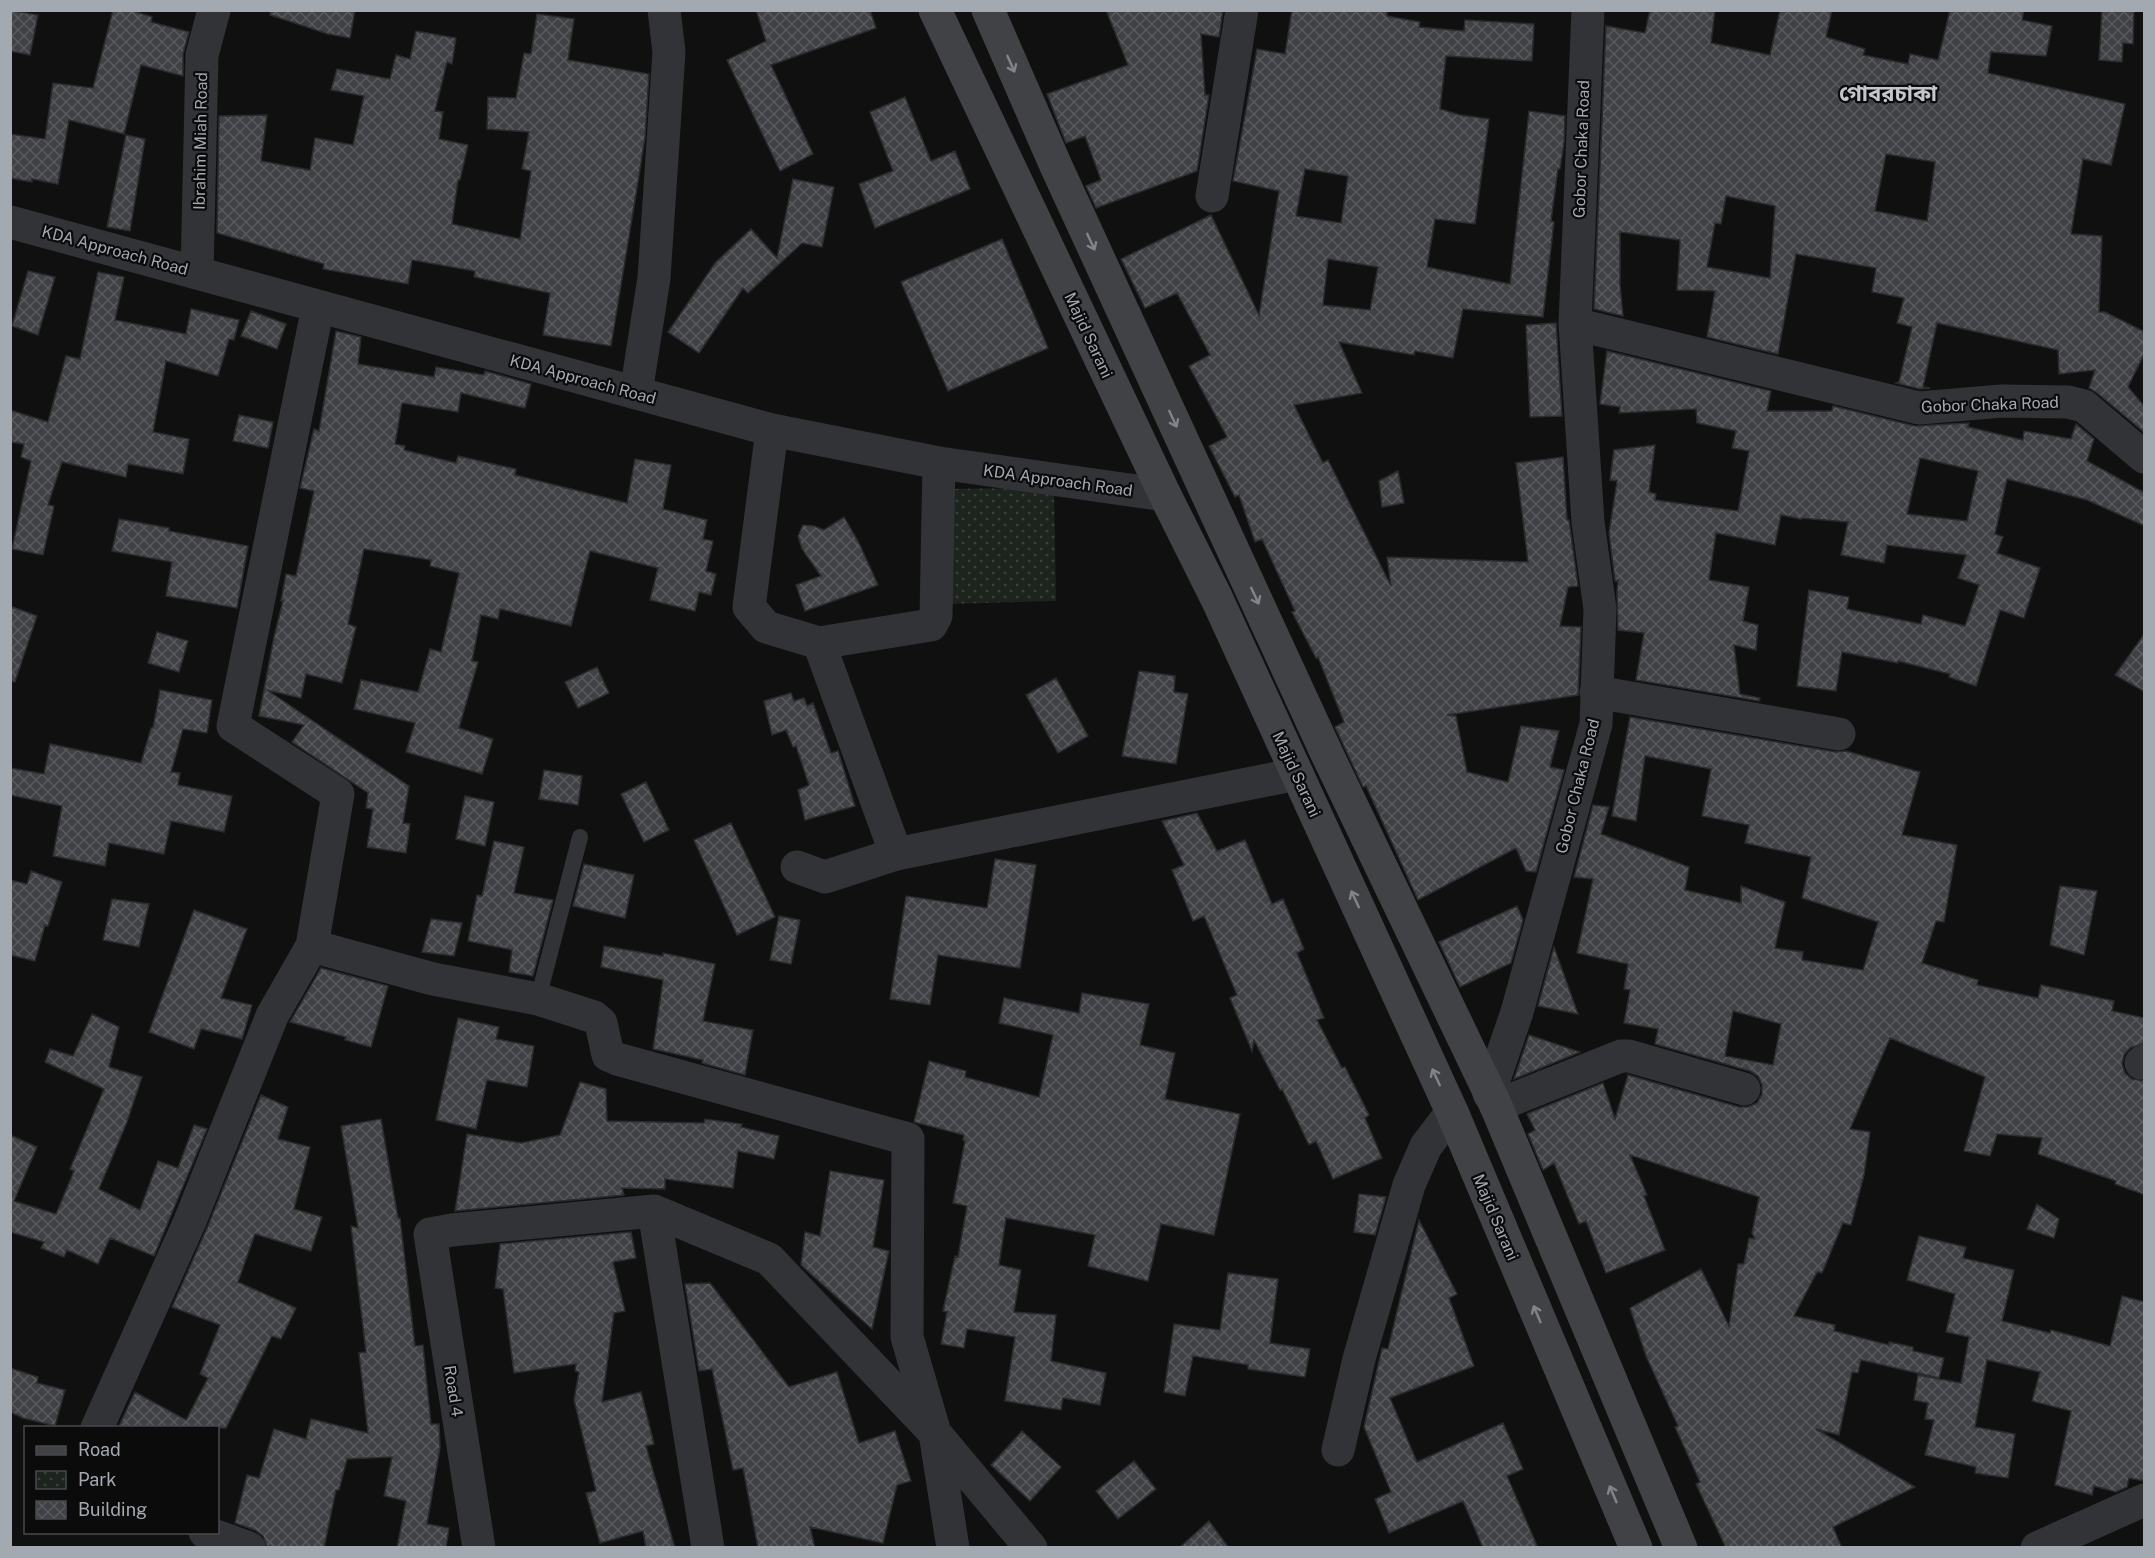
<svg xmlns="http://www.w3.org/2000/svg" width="2155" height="1558" font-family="'Public Sans','Noto Sans Bengali',sans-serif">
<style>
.park{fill:url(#park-dots)}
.building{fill:url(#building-cross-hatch);stroke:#2a2b2d;stroke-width:1.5;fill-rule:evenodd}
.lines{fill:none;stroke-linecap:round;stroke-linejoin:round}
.service{stroke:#323336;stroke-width:16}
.minor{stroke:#323336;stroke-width:33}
.tertiary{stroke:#323336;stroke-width:33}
.secondary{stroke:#404246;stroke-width:33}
.oneway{stroke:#80858c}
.labels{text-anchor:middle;stroke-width:4.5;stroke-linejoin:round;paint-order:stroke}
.street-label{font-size:16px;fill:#a3a9b1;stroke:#0b0b0c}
.district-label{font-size:22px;font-weight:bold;fill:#c3c7cd;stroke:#0b0b0c}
</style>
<defs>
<pattern id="park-dots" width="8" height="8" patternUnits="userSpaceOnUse" patternTransform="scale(1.5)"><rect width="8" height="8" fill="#1d241d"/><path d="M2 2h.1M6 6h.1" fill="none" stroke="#3b413b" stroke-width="1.8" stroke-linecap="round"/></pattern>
<pattern id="building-cross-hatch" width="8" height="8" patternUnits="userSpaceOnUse" patternTransform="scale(1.5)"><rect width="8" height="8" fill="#3f4144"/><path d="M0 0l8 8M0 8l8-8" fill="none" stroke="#585a5d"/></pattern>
</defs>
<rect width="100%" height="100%" fill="#101011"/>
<path class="park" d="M1054,488L1056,601L946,604L945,489Z"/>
<path class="building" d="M10,10L38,15L30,55L10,51Z
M113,10H130L152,17L151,22L189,32L183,54V76L141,65L124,134L69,120L58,184L32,179V182L10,178V134L45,139L53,83L93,88Z
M271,10H355L350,38L328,34L270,15Z
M756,10H870L876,28L771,65L813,154L780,171L727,60L766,41Z
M1106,10H1223L1219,37L1201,34L1205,95H1209L1197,171L1096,208L1086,186L1101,180L1085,136L1066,143L1047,94L1128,65Z
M1292,10H1387V16L1420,22L1419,27L1464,31L1465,20L1534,24L1532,61L1446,56L1440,109L1460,115L1489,119L1475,224L1435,219L1427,267L1510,284L1529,111L1565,116L1564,143L1560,169H1558L1551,221L1554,222L1543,317L1463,309L1453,358L1415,351L1414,355L1339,342L1362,393L1294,405L1323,463L1328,460L1391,586L1387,557L1528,562L1516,463L1563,457L1567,520H1569L1578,586L1568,587L1560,626L1581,627L1578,695L1447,715L1456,716L1467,772L1508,782L1521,726L1559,731L1550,767L1564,770L1536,872L1526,871L1516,848L1418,900L1366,786L1363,787L1335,727L1344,722L1318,657L1316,658L1292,612L1295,611L1262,539L1255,542L1239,495L1235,497L1209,446L1227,437L1189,366L1210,355L1177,293L1145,308L1121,259L1211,215L1259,315L1279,191L1233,181L1257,49L1285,54ZM1305,169L1348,176L1341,223L1296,216ZM1328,259L1378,267L1370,310L1323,305Z
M1650,10H1715L1711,43L1770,55L1780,10H1832L1826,37L1865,49L1863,55L1908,64L1910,54L1938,60L1950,10H2024L2022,20L2052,26L2046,56L1991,52L1988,73L2125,104L2111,165L2083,159L2071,234L2102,236L2099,312H2105L2145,332V352L2128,387L2145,407V433L2096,392L2089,388L2095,370L2059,374L2058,350L1937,323L1923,387L1930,388L1920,389L1896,383L1899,382L1912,327L1897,323L1904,298L1872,292L1876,268L1796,254L1778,354L1707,337L1715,291L1677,290L1680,240L1620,232V284L1623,316L1594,309L1606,26L1645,33ZM1886,154L1935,162L1927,221L1875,211ZM1726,196L1775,206L1770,278L1707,267L1715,223L1721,224Z
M2102,10H2134L2133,44L2123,43L2122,62L2099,60Z
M537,14L574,19L568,60L649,74L645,137L638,182L611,346L543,335L550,293L474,277L475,271L412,260L408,284L323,269L324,264L217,233L219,116L267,115L261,161L310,170L315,138L353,145L364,96L331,90L337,69L390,79L396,55L410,59L416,31L456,38L452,64L447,62L435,111L443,112L439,139L468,145L460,180H458L452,224L520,239L531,171L522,169L529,132L487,129L488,97L516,98L524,53L531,54Z
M905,97L931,161L955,151L970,189L875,228L859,184L893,171L870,112Z
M126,135L145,139L130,231L107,227Z
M793,179L834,187L822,247L802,243L748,293L743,288L699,353L668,332L715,263L751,229L777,258Z
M1002,239L1048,348L948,391L901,282Z
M28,271L55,277L38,335L12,326Z
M98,272L124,277L115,320L186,334L191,309L239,320L234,340L229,339L218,376L166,361L153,432L189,439L183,474L128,464L126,477L62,462L48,505L54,506L43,555L12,549L31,461L21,457L24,444L10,442V410L48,422L66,356L80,359Z
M251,311L286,324L277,349L241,336Z
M1556,323L1562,416L1530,417L1526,325Z
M336,331L361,337L358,364L434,377L436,367L484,375L485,371L531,384L525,408L461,393L458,412L402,403L395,444L405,446L404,450L456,463L458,456L516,469L515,475L627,503L635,459L671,465L663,509L707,520L703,539L713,541L706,571L716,574L711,595L699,592L695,611L650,600L658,568L590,551L571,626L500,609L498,619L481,615L472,661L478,662L459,728L493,739L482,774L406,752L415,723L354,709L361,680L418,692L430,649L441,652L459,573L430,566L431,560L364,549L348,624L356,627L342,683L306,674L301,698L267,690L409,786L403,823L410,824L406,853L367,847L373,809L366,808L368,793L292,742L304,725L259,716L274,637L283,601H281L286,574L296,576L314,491L300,488L314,429L319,431Z
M1607,351L1771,391L1767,411H1832L1833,406L1915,426L1969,423L1968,427L2023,440L2024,431L2071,439L2076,424L2094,439L2087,461L2145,493V526L2087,500L2007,479L1995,534L2003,537L1997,553L2040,568L2024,618L2000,610L1976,686L1949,677L1950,674L1898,661V663L1842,652L1836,691L1797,686L1809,590L1849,597L1847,609L1921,624L1923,615L1965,626L1979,585L1958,578L1966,555L1887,545L1884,563L1841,555L1848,522L1801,518V519L1781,515L1775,545L1716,533L1709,580L1749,587L1743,621L1758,625L1756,650L1734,645L1740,694L1760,698L1759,701L1636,680L1644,633L1618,630L1617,592L1618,580L1615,581L1609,533L1617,481L1610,480L1614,450L1655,445L1649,492L1656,494L1655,500L1738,511L1749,451L1732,448L1736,431L1697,423L1696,409L1619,413L1620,407L1600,404ZM1920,458L1978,471L1967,521L1907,514Z
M239,415L273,422L268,448L233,441Z
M1398,471L1404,503L1382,507L1379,481Z
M844,517L859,543L878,585L805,611L796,585L821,576L802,549L798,536L803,525L814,526L824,530Z
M119,519L169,528V531L248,546L237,608L166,596L172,562L112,551Z
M10,606L37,616L15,682L10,681Z
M157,632L188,641L179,672L148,663Z
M2145,633V692L2115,675Z
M597,667L609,693L578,708L565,682Z
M1139,671L1175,676L1174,692L1188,694L1176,764L1122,756Z
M1056,678L1088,736L1058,753L1026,695Z
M160,690L212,700L207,733L183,729L171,772L180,773L178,785L232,796L224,832L171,821L164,854L109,843L105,866L53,856L62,806L10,795V768L44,774L50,744L141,763L151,728H153Z
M791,693L794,701L804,698L807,706L813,703L831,753L838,751L855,806L805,820L798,790L809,785L796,746L793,747L786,730L772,735L764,701Z
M1630,717L1836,752L1846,751L1920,772L1902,835L1957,845L1944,922L1936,921L1922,963L1978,980L1977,985L2038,998L2041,985L2114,1001L2112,1011L2145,1018V1043L2130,1048L2124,1055L2122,1064L2125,1073L2132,1079L2145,1081V1195L2115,1184L2116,1181L2038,1154L2042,1138L1997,1134L1990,1156L1964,1151L1985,1077L1890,1038L1850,1129L1870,1132L1864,1175L1851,1225L1843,1223L1822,1273L1817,1272L1794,1316L1835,1325L1834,1331L1889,1345V1342L1913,1347V1351L1944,1358L1939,1378L1861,1360L1858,1373L1852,1372L1839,1435L1816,1429L1915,1487L1833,1527L1842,1548H1726L1696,1484L1700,1482L1675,1427L1678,1426L1646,1356L1630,1308L1701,1269L1729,1326L1738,1264H1744L1749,1238L1755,1239L1752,1233L1759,1197L1630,1155L1647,1195L1644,1196L1665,1250L1606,1273L1586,1221L1579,1224L1554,1163L1543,1170L1528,1134L1535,1130L1527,1114L1603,1083L1615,1119L1628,1075L1739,1107H1748L1757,1103L1762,1094V1085L1758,1076L1750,1071L1655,1044L1658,1029L1624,1023L1630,990L1624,989L1628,964L1577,953L1593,879L1574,877L1593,805L1609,807L1601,834L1689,867L1685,890L1741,903V886L1785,902L1775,948L1803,952L1802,960L1863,970L1878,922L1802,898L1811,857L1745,843L1749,825L1702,816L1711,769L1645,756L1636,821L1612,816ZM1733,1011L1781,1024L1773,1065L1725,1056Z
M544,770L582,776L578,805L539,799Z
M646,782L669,830L644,842L621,794Z
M465,796L494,802L485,846L456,839Z
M1197,813L1217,851L1245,840L1272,904L1283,899L1304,949L1297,953L1324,1018L1317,1020L1342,1068L1345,1067L1369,1115L1365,1118L1382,1158L1333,1179L1316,1141L1309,1145L1282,1089L1280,1090L1254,1040L1252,1051L1230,998L1237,995L1204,916L1193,921L1172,870L1184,865L1162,821Z
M731,823L775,917L737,935L694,840Z
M494,841L524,847L514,893L553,900L533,976L509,972L512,950L468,941L477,895L482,896Z
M995,859L1036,865L1020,968L938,955L930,1005L890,999L906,896L987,908Z
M584,864L634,875L625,918L573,906Z
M31,871L62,882L48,926L45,925L35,961L10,955V880L27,884Z
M2060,886L2097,891L2084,955L2050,945Z
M112,899L149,904L139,947L103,940Z
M1517,906L1523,920L1511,963L1460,987L1439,942Z
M194,910L247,929L221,998L252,1005L242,1039L201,1029L194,1049L149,1032Z
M779,916L800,920L791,964L770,960Z
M431,919L462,923L454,956L422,952Z
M604,946L663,956V953L715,964L703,1021L753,1030L745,1075L702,1063L703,1060L653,1049L663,980L601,967Z
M1554,947L1578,1014L1538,1006Z
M321,968L388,986L371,1047L345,1040L346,1037L290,1022Z
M1082,993L1149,1004L1140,1045L1175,1053L1165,1099L1240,1114L1214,1235L1161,1224L1148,1281L1088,1266L1095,1235L1006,1218L999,1265L1021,1270L1014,1312L1056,1315L1051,1361L1106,1373L1100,1405L1063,1398L1061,1410L1005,1401L1015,1337L967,1329L964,1348L941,1344L947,1312L943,1311L955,1256L958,1257L967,1206L953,1203L965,1141L963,1140L964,1135L914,1122L929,1061L966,1071L965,1077L1039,1097L1053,1035L999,1023L1004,998L1079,1013Z
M92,1014L119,1027L109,1067L142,1077L127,1122L99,1189L140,1210L158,1161L178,1168L194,1125L207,1129L154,1256L110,1238L98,1264L67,1250L64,1257L41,1248L44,1242L10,1232V1135L37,1147L14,1201L56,1214L74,1171L70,1169L104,1089L45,1062L50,1049L73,1056Z
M458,1018L499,1027L496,1039L534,1046L527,1087L487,1080L476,1129L436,1120Z
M1529,1035L1580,1052L1514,1079Z
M580,1082L606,1089L607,1121L704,1123L705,1119L742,1124L741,1127L779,1136L774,1159L738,1151L733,1188L665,1179V1189L622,1188L624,1195L455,1211L467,1134L521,1143L560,1135Z
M261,1095L288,1107L278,1139L310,1147L294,1209L322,1217L311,1251L255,1234L238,1282L296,1308L281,1339L272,1336L226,1428H118L135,1392L186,1420L208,1378L200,1374L220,1325L172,1307L207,1228Z
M381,1119L398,1218H400L415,1346L423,1345L431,1424H439L440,1448L427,1524L449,1528L446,1548H397L406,1501L384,1496L392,1457L347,1459L339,1490H336L324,1548H267L263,1536L255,1530L235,1523L247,1475L259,1478L274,1429L306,1439L311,1419L368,1433L359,1353L366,1352L351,1226L358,1228L341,1126Z
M830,1171L884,1180L873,1247L889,1251L872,1329L801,1265L805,1232L820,1236Z
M1359,1194L1386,1197L1375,1235L1354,1232Z
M2037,1204L2059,1219L2054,1238L2027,1229Z
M1419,1220L1457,1294L1449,1298L1474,1366L1390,1398L1417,1462L1503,1423L1523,1469L1507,1476L1538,1548H1483L1463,1501L1389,1533L1375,1499L1391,1492L1364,1427L1382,1348L1388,1349Z
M631,1232L636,1258L613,1262L625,1311L614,1313L602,1402L641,1392L654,1444L646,1446L675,1548H646L643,1531L600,1543L586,1493L596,1491L574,1400L579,1372L575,1371L576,1364L514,1373L503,1289L495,1288L500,1244Z
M1919,1236L1966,1247L1963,1258L2014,1270L2002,1321L2050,1333L2051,1330L2110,1346L2122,1296L2145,1302V1481L2129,1478L2127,1487L2116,1492L2094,1486L2092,1495L2055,1485L2071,1411L2032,1401L2040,1372L1987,1360L1975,1427L2015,1434L2008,1478L1975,1473L1976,1467L1925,1455L1934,1420L1925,1419L1928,1403L1914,1400L1918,1375L1961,1383L1969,1337L1946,1332L1955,1294L1907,1280Z
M1228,1273L1278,1279L1270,1343L1310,1349L1305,1377L1248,1369V1365L1193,1356L1185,1396L1164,1392L1174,1324L1220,1330Z
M710,1283L789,1387L837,1372L859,1443L895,1431L911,1481L897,1485L883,1543L810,1527L815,1548H758L743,1468L733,1470L712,1369L699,1371L685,1284Z
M10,1368L38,1377L37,1383L65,1390L55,1426L23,1418L10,1412Z
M1022,1431L1061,1467L1030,1501L991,1465Z
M1134,1461L1156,1489L1118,1519L1096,1491Z
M1209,1521L1229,1548H1179Z"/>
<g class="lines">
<path class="service" d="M538,999L580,837"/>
<path class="minor" d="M1212,196L1242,10
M197,273L202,55L214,10
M1575,324L1919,408L2002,401L2068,402L2084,406L2144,457
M636,393L654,278L669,52L664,10
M772,430L749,607L766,627L819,643
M939,463L936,616L931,625L819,643L896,854L1297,774
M1596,692L1839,734
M797,867L825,877L896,854
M312,946L433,979L538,999L594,1017L601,1023L608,1055L617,1059L908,1139L907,1337L935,1433L953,1548
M2141,1063L2144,1061
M1489,1094L1517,1012L1596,724L1600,609L1588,522L1575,324L1588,10
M1496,1106L1621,1056H1629L1744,1089
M654,1211L708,1548
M97,1428L190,1221L272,1016L312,946L338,794L233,726L318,307
M1338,1450L1359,1359L1409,1185L1426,1146L1452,1112
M205,1532L249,1548
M479,1548L430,1234L452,1230L654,1211L769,1259L935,1433L1031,1548
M2037,1548L2144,1500"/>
<path class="tertiary" d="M10,222L772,430L939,463L1165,495"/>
<path class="secondary" d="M935,10L1165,495L1217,599L1452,1112L1636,1548
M988,10L1056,166L1327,754L1496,1106L1681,1548"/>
</g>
<defs><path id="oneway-shaft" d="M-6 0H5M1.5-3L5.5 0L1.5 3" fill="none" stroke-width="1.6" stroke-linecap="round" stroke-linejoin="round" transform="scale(1.5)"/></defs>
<g class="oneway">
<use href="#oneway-shaft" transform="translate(1011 64) rotate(66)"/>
<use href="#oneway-shaft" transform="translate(1091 242) rotate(65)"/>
<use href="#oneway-shaft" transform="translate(1173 419) rotate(65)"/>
<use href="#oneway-shaft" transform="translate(1255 596) rotate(65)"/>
<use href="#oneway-shaft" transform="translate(1355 899) rotate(-115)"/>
<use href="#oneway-shaft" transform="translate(1436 1077) rotate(-115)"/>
<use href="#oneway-shaft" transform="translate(1537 1314) rotate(-113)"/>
<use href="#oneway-shaft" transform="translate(1613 1494) rotate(-113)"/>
</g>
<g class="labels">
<g class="street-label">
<text transform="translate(200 141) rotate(-89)" y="6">Ibrahim Miah Road</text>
<text transform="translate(1581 149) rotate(-88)" y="6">Gobor Chaka Road</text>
<text transform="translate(115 250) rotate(15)" y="6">KDA Approach Road</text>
<text transform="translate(1089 335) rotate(65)" y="6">Majid Sarani</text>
<text transform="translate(583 379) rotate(15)" y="6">KDA Approach Road</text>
<text transform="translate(1990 404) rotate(-2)" y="6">Gobor Chaka Road</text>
<text transform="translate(1058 480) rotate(8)" y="6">KDA Approach Road</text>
<text transform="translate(1297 774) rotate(65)" y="6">Majid Sarani</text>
<text transform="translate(1577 786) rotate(-76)" y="6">Gobor Chaka Road</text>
<text transform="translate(1496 1217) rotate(67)" y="6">Majid Sarani</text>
<text transform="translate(454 1391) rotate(81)" y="6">Road 4</text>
</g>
<g class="district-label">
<text x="1888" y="101">গোবরচাকা</text>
</g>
</g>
<rect width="2155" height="1558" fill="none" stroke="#a3a9b1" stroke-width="24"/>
<rect x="24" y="1426" width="195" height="108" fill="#0b0b0c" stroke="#484a4e" stroke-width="1.5"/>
<rect x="36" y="1446" width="30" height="9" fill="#404246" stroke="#484a4e" stroke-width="1.5"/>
<text x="78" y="1456" font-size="18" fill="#a3a9b1">Road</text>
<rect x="36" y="1471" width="30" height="18" fill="url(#park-dots)" stroke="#484a4e" stroke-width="1.5"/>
<text x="78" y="1486" font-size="18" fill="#a3a9b1">Park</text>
<rect x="36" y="1501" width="30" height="18" fill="url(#building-cross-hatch)" stroke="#484a4e" stroke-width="1.5"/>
<text x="78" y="1516" font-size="18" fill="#a3a9b1">Building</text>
</svg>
